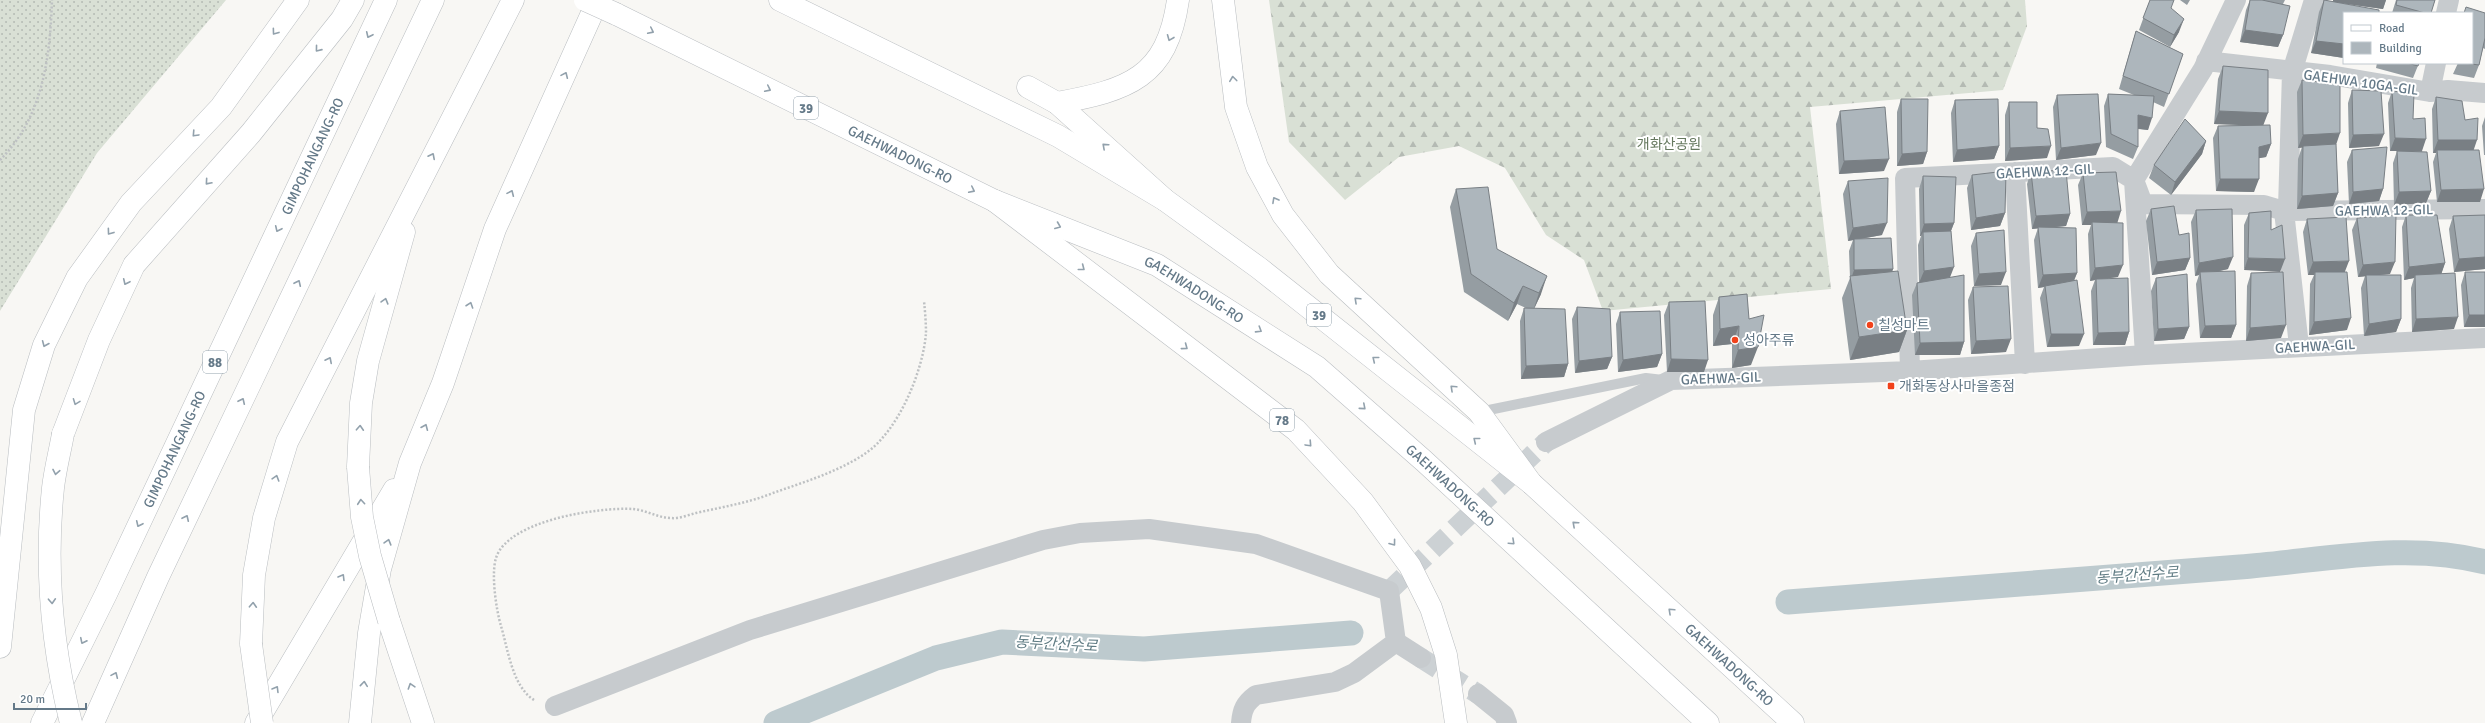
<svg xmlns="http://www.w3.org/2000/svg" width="2485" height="723" font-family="Signika,'Noto Sans KR',sans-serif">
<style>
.grass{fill:url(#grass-dots)}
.forest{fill:url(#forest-firs)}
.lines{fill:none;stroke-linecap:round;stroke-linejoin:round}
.canal{stroke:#bdcace;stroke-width:25}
.minor-tunnel{stroke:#ccd1d4;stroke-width:20;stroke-dasharray:20 10;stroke-linecap:butt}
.primary-casing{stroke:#babec2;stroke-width:23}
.trunk-casing{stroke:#b9bdc0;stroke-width:23}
.path{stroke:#bec1c3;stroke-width:2.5;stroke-dasharray:2 2;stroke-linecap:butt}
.service{stroke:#c7cbce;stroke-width:10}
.minor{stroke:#c7cbce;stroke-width:20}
.primary{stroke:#fff;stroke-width:22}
.trunk{stroke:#fff;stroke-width:22}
.primary-bridge-casing{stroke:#babec2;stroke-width:23;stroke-linecap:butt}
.trunk-bridge-casing{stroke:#b9bdc0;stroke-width:23;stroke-linecap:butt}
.primary-bridge{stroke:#fff;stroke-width:22}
.trunk-bridge{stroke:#fff;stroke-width:22}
.wall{fill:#959da2}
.shaded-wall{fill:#797f84}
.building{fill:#adb6bc;stroke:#797f84}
.oneway{stroke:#92a1ac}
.poi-dot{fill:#f1421b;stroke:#fff;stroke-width:1.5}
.labels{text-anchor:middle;stroke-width:4;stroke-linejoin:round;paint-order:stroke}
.shield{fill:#fff;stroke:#92a1ac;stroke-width:1}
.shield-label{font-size:13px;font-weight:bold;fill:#647988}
.street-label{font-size:14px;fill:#647988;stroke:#fff}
.park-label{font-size:14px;fill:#66795f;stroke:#fff}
.poi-label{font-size:14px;fill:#647988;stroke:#fff;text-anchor:start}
.water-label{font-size:15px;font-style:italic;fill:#5f7b83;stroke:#fff}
</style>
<defs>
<pattern id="grass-dots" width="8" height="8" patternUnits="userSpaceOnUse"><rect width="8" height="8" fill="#d9e0d5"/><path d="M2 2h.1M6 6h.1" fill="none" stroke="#b4bab3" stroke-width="1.8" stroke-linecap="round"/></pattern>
<pattern id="forest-firs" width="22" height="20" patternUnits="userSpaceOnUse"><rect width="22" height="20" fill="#d9e0d5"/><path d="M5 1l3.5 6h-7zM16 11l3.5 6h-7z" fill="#b4bab3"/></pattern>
</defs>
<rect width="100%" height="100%" fill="#f8f7f4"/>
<path class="grass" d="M0,0H226L97,153L0,311Z"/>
<path class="forest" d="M1269,0H2025L2027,26L2003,90L1810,107L1831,289L1603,311L1584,260L1546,235L1505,168L1459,146L1399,157L1345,200L1289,142Z"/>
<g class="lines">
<path class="canal" d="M1788,602C1939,590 2090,579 2240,567C2321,561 2406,541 2485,562
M776,723L936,658L1002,642L1144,649L1351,633"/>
<path class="minor-tunnel" d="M1389,591L1546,442
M1421,658L1478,694"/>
<g class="primary-casing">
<g id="primary">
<path id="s1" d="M780,0L1058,136L1165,200L1259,268L1531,483L1793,723"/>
<path id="s2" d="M616,14L995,201L1157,265L1317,367L1424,461L1708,723"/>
</g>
</g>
<g class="trunk-casing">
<g id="trunk">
<path d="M1223,0L1236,107L1257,167L1283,215L1329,274L1479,412L1531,483"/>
<path d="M1028,87L1057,103L1165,200"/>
<path d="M1057,103C1128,90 1167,78 1178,0"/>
<path d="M995,201L1296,430L1363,502L1410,566L1431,608L1446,655L1456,723"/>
<path d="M63,434L99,340L134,265L251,133L342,19L353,0"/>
<path d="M358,467L361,403L368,361L404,232"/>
<path d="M389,621L423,723"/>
<path d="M251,644L254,575L264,518L287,442L513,0"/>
<path d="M0,647L24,410L44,345L77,278L131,203L221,107L298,0"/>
<path id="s3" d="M42,723L106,594L386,0"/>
<path d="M93,723L158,577L433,0"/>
<path d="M256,723L394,490"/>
<path d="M360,723L369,633L380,569L410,463L443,383L495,229L598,0"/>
</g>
</g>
<path class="path" d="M0,160C43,117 50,58 52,0
M534,700C512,686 508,649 501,626C496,609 491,574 496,558C508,520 599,507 633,509C646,510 658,518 671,518C679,519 688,515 696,513C722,507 748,503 773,493C804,482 838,472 866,453C898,431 923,372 926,333C926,323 925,311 924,301"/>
<path class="service" d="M1479,412L1646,378L1663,380"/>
<path class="minor" d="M2446,13L2449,0
M2206,61L2330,75L2430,92L2448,90L2485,93
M2430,92L2436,63
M2015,172L2025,364
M2299,346L2284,211L2288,208L2292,72L2314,0
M2145,355L2134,180L2203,69L2236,0
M1910,371L1905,178L2113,167L2134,180L2143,204L2264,205L2284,211L2485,209
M1546,442L1671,380L1910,371L2145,355L2485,338
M1478,694L1504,715L1507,723
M555,706L750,630L1043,540L1080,533L1149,529L1256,544L1389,591L1396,642L1421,658
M1241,723C1242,710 1245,703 1256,695L1335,682L1354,673L1396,642"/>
<use href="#primary" class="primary"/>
<use href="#trunk" class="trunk"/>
<g class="primary-bridge-casing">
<path id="primary-bridge" d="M585,0L616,14"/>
</g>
<g class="trunk-bridge-casing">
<path id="trunk-bridge" d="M63,434C60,451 55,470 53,488C45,566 52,647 71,723
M358,467L362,517L370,556L389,621
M251,644L262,723"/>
</g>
<use href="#primary-bridge" class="primary-bridge"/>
<use href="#trunk-bridge" class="trunk-bridge"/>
</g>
<path class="wall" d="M2150,0L2171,9L2179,32L2170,47L2139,30Z
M2180,0H2190L2187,5Z
M2250,0H2285L2283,4V35L2278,47L2240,42L2246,10Z
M2324,0L2333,2V0H2386L2383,9L2339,3L2344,13V58L2311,53L2319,12Z
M2396,0H2435L2431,13H2392Z
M2485,13V49L2483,48L2479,65L2474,78L2453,74L2458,63H2472Z
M2136,31L2183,54L2164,107L2153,102L2148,130L2138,129V147L2133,159L2106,147L2104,106L2108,94L2134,95L2119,89L2132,44Z
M2377,63H2419L2413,78L2376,68Z
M2223,66L2263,125L2271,144L2266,157L2259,158L2254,192L2216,191L2213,138L2218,126L2255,125L2214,124L2218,79Z
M2302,80L2336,145L2338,193L2333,206L2297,209L2298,159L2302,147L2298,148L2297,92Z
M2352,90L2379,146L2349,148L2348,103Z
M2392,91L2422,151L2431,191L2426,203L2394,205L2393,163L2397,151H2390L2388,103Z
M2057,95L2096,155L2056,160L2053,107Z
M2436,97L2465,120L2473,150L2480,202H2437L2433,162L2436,153H2433L2432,109Z
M1901,99L1927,152L1923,164L1897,166V112Z
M1955,100L1999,146L1994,159L1953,162L1951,113Z
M2009,102L2037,128L2047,158L2005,161V115Z
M1840,111L1884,171L1839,174L1836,124Z
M2485,117V155H2484L2482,126Z
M2206,141L2202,154L2171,195L2149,178L2154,165Z
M2352,150L2383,189L2379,201L2349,204L2347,162Z
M2031,172L2070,214L2066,226L2049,228L2077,273L2074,281L2079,346L2047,347L2040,298L2044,287L2038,288L2034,240L2038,228L2032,229L2027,184Z
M2083,173L2117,222L2118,277L2108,278L2129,332L2125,345H2093L2091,291L2095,280L2090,281L2088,234L2091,225H2082L2078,185Z
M1972,175L2005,213L2000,226L1971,230L1967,188Z
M1923,176L1954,223L1951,231L1950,278L1964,342L1960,355H1915L1912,295L1917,283L1919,282L1918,245L1921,236H1920L1919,189Z
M1848,181L1882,235L1861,239L1893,269L1892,272L1907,330L1899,352L1850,360L1842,298L1850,278L1849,251L1853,240L1848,241L1843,194Z
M1456,189L1497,249L1541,294L1534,309L1568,364L1564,377L1521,379L1520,321L1524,308L1528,309L1517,304L1508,321L1464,292L1450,207Z
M2151,209L2179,235L2190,258L2185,270L2152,275L2146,221Z
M2196,210L2228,269L2216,272L2236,325L2231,338H2200L2196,284L2199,275L2195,276L2191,222Z
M2271,211L2244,270V225L2249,213Z
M2406,215L2445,263L2441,274L2454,329L2412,332L2411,288L2414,278L2404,280L2402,227Z
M2485,215V269L2454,272L2449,229L2453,216Z
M2357,218L2390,274L2380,275L2401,319L2396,332L2364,336L2361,288L2365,276L2358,277L2352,230Z
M2307,219L2345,272L2347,330L2309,335L2310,284L2314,275H2308L2303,232Z
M1976,233L2001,285L1974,286L1971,246Z
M2465,272H2485V327H2464L2461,285Z
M2251,273L2281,338L2246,341L2247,286Z
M2156,278L2189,327L2184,339L2154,341L2151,291Z
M1973,287L2006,352L1971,354L1968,300Z
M1747,294L1751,365L1732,368V344L1713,346V315L1719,297Z
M1669,302L1704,372H1667L1664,315Z
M1577,307L1612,357L1607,369L1575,373L1572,319Z
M1620,312L1662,354L1657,367L1618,372L1616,324Z"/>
<path class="shaded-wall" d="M2333,0H2386L2383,9L2333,2Z
M2184,19L2179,32L2170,47L2174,35Z
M2245,30L2283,35L2278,47L2240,42Z
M2316,41L2344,44V58L2311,53Z
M2219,111L2268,113L2263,126L2214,124Z
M2138,115L2152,118L2148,130L2133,128Z
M2340,133L2336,145L2298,148L2303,135Z
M2384,134L2379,146L2349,148L2353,135Z
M2395,138L2426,139L2422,151H2390Z
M2438,140H2477L2473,152L2437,150L2436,153H2433Z
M2206,141L2202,154L2171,195L2175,182Z
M2101,143L2096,155L2056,160L2061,148Z
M2271,144L2266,157L2254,159L2259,147Z
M1999,146L1994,159L1953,162L1957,150Z
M2051,146L2047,158L2005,161L2010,148Z
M1927,152L1923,164L1897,166L1902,154Z
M1889,159L1884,171L1839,174L1844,161Z
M2220,179H2259L2254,192L2216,191Z
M2383,189L2379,201L2349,204L2353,192Z
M2484,189L2480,202H2437L2441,190Z
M2431,191L2426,203L2394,205L2399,192Z
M2338,193L2333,206L2297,209L2302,196Z
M2121,211L2117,224L2092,222L2091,225H2082L2087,212Z
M2005,213L2000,226L1971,230L1976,218Z
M2070,214L2066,226L2032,229L2036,216Z
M1887,223L1882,235L1848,241L1853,228Z
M1954,223L1949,236L1923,232L1921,236H1920L1924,224Z
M2233,257L2228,269L2201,275L2200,272L2199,275L2195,276L2199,263Z
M2485,257V269L2454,272L2459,259Z
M2190,258L2185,270L2152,275L2157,262Z
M2248,258L2285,259L2280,272L2244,270Z
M2349,261L2344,274L2315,272L2314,275H2308L2313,262Z
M2395,262L2390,274L2358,277L2363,265Z
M2445,263L2441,275H2415L2414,278L2404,280L2409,267Z
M2123,265L2118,277L2096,280V279L2095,280L2090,281L2095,268Z
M1954,267L1949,280L1919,283L1924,271Z
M1893,269L1888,282L1851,279L1854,270Z
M2006,272L2001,285L1974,286L1979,274Z
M2077,273L2072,285L2045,286L2044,287L2038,288L2043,275Z
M1547,276L1541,294L1533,311L1539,293Z
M1523,286L1517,304L1508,321L1514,303Z
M2469,315H2485V327H2464Z
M2458,317L2454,329L2412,332L2416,319Z
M2351,318L2347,330L2309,335L2314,322Z
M2401,319L2396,332L2364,336L2369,324Z
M2236,325L2231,338H2200L2205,326Z
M2286,325L2281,338L2246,341L2250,328Z
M1739,326L1732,344L1713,346L1720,329Z
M2189,327L2184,339L2154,341L2158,329Z
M1907,330L1899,352L1850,360L1859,337Z
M2129,332L2125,345H2093L2098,333Z
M2051,334H2084L2079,346L2047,347Z
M2011,339L2006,352L1971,354L1976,341Z
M1964,342L1960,355H1915L1920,343Z
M1758,347L1751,365L1732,368L1738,350Z
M1662,354L1657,367L1618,372L1623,360Z
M1612,357L1607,369L1575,373L1579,361Z
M1671,359L1708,360L1704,372H1667Z
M1568,364L1564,377L1521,379L1526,366Z"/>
<path class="building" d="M2150,0H2174L2171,8L2184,19L2174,35L2143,18Z
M2250,0H2262L2290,6L2283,35L2245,30Z
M2324,0L2379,10V13H2344V44L2316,41Z
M2397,0H2435L2431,13H2425L2396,5Z
M2466,7L2485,13V38L2479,65L2464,63H2472V13H2464Z
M2136,31L2183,54L2169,94L2123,76Z
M2407,63H2419L2418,66Z
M2223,66L2268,70V113L2219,111Z
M2302,80L2340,84V133L2303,135Z
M2352,90L2381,91L2384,134L2353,135Z
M2392,91L2414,93L2413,119L2425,118L2426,139L2395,138Z
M2098,94L2101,143L2061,148L2057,95Z
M2108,94L2154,96L2152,118L2138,115V147L2111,134Z
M2436,97L2462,101L2465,120L2478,118L2477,140H2438Z
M1901,99H1928L1927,152L1902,154Z
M1998,99L1999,146L1957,150L1955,100Z
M2009,102H2037V128L2048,129L2051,146L2010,148Z
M1885,107L1889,159L1844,161L1840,111Z
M2185,119L2206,141L2175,182L2154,165Z
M2270,125L2271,144L2259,147V179H2220L2218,126Z
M2336,144L2338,193L2302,196L2303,146Z
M2387,147L2383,189L2353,192L2352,150Z
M2437,150H2479L2484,189L2441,190Z
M2397,151L2427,152L2431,191L2399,192Z
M2066,170L2070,214L2036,216L2031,172Z
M2006,171L2005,213L1976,218L1972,175Z
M2116,172L2121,211L2087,212L2083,173Z
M1923,176L1956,177L1954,223L1924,224Z
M1888,178L1887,223L1853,228L1848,181Z
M1488,187L1497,249L1547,276L1539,293L1523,286L1514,303L1471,274L1456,189Z
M2174,206L2179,235L2189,233L2190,258L2157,262L2151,209Z
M2232,209L2233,257L2199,263L2196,210Z
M2271,211V230L2282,225L2285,259L2248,258L2249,213Z
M2396,215L2395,262L2363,265L2357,218Z
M2406,215H2437L2445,263L2409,267Z
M2485,215V257L2459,259L2453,216Z
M2346,217L2349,261L2313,262L2307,219Z
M2092,222L2123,223V265L2095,268Z
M2038,227L2076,228L2077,273L2043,275Z
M2004,230L2006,272L1979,274L1976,233Z
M1951,231L1954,267L1924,271L1923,232Z
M1891,238L1893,269L1854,270V239Z
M1898,271L1907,330L1859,337L1850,276Z
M2235,271L2236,325L2205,326L2200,272Z
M2283,272L2286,325L2250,328L2251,273Z
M2315,272H2347L2351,318L2314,322Z
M2465,272H2485V315H2469Z
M2455,273L2458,317L2416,319L2415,275Z
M2187,274L2189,327L2158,329L2156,278Z
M1964,275V342L1920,343L1917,283Z
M2366,275H2401V319L2369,324Z
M2128,278L2129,332L2098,333L2096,279Z
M2077,280L2084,334H2051L2045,286Z
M2008,286L2011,339L1976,341L1973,287Z
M1747,294L1749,319L1764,315L1758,347L1738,350L1739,326L1720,329L1719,297Z
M1705,301L1708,360L1671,359L1669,302Z
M1577,307L1610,309L1612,357L1579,361Z
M1524,308L1565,309L1568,364L1526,366Z
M1660,311L1662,354L1623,360L1620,312Z"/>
<defs><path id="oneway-chevron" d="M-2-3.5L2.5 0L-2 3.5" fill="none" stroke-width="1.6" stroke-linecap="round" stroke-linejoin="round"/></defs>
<g class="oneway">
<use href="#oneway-chevron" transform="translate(651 31) rotate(26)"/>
<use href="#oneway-chevron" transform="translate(275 32) rotate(126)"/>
<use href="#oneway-chevron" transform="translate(369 35) rotate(115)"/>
<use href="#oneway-chevron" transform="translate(1170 38) rotate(112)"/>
<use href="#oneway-chevron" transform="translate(318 49) rotate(129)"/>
<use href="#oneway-chevron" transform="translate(565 75) rotate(-66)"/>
<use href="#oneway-chevron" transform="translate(1233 79) rotate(-97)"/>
<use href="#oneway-chevron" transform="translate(768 89) rotate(26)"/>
<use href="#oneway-chevron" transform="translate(195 134) rotate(133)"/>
<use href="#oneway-chevron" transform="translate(1105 146) rotate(-138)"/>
<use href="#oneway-chevron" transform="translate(432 156) rotate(-63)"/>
<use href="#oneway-chevron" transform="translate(208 182) rotate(131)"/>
<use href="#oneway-chevron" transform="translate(972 190) rotate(26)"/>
<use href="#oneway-chevron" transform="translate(511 193) rotate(-66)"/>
<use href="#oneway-chevron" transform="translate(1275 200) rotate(-119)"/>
<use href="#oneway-chevron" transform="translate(1058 226) rotate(22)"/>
<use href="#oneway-chevron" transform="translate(278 229) rotate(115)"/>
<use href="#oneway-chevron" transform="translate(110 232) rotate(126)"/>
<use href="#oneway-chevron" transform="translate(1082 268) rotate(38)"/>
<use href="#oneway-chevron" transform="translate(126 282) rotate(115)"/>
<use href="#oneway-chevron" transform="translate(298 283) rotate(-65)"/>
<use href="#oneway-chevron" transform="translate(1357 300) rotate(-137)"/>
<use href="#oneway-chevron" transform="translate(385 301) rotate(-74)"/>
<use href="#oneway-chevron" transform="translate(470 305) rotate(-71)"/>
<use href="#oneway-chevron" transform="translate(1259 330) rotate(32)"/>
<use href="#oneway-chevron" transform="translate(45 344) rotate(113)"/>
<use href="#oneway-chevron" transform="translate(1185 347) rotate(37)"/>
<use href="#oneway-chevron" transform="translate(1375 359) rotate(-141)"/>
<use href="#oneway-chevron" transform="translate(329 360) rotate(-63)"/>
<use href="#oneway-chevron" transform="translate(1453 388) rotate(-137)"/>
<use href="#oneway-chevron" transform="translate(242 401) rotate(-65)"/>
<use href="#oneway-chevron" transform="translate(76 402) rotate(111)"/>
<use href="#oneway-chevron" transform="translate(1363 407) rotate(41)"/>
<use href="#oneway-chevron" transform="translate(425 427) rotate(-67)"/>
<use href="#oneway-chevron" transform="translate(360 428) rotate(-87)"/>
<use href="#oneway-chevron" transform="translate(1476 440) rotate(-141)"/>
<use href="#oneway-chevron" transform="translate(1309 444) rotate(47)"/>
<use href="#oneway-chevron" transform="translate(56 472) rotate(101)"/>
<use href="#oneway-chevron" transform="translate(276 478) rotate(-73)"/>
<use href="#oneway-chevron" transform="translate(361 502) rotate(-95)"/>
<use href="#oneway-chevron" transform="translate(186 518) rotate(-65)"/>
<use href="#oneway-chevron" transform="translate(139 524) rotate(115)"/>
<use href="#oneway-chevron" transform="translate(1575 524) rotate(-138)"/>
<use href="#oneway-chevron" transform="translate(388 542) rotate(-74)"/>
<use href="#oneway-chevron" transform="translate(1512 542) rotate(43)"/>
<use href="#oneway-chevron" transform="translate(1393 543) rotate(53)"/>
<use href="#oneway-chevron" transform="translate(342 577) rotate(-59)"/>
<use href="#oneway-chevron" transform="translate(52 601) rotate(87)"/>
<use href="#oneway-chevron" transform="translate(253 605) rotate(-87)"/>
<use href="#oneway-chevron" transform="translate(1671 611) rotate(-137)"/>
<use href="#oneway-chevron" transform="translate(83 641) rotate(116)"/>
<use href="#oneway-chevron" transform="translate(115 675) rotate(-66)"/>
<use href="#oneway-chevron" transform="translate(364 684) rotate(-84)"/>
<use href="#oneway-chevron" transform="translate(411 686) rotate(-108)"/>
<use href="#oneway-chevron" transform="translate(276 689) rotate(-59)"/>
</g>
<g class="poi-dot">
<circle cx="1870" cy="325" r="4"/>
<circle cx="1735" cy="340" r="4"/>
<rect x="1887" y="382" width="8" height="8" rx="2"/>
</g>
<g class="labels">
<g class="shield">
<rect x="794" y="97" width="24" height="22" rx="3"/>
<rect x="1307" y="304" width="24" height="22" rx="3"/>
<rect x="203" y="351" width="24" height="22" rx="3"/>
<rect x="1270" y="409" width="24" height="22" rx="3"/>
</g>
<g class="shield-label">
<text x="806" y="113">39</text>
<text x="1319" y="320">39</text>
<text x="215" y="367">88</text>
<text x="1282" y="425">78</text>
</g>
<g class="street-label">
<text transform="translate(2361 82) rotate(8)" y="5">GAEHWA 10GA-GIL</text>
<text dy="5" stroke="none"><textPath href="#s2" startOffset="317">GAEHWADONG-RO</textPath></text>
<text dy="5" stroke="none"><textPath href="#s3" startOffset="628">GIMPOHANGANG-RO</textPath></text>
<text transform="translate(2045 171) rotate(-3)" y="5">GAEHWA 12-GIL</text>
<text transform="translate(2384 210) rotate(-1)" y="5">GAEHWA 12-GIL</text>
<text dy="5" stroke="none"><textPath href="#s2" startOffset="641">GAEHWADONG-RO</textPath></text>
<text transform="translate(2315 346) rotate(-3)" y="5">GAEHWA-GIL</text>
<text transform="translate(1721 378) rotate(-2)" y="5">GAEHWA-GIL</text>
<text dy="5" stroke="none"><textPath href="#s3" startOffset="304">GIMPOHANGANG-RO</textPath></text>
<text dy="5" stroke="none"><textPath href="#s2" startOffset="965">GAEHWADONG-RO</textPath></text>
<text dy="5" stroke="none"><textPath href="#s1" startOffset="1166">GAEHWADONG-RO</textPath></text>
</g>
<g class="park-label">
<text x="1669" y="149">개화산공원</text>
</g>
<g class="poi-label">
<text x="1878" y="330">칠성마트</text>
<text x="1743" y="345">성아주류</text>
<text x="1899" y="391">개화동상사마을종점</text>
</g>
<g class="water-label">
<text transform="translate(2137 575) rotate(-4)" y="5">동부간선수로</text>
<text transform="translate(1056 644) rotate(3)" y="5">동부간선수로</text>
</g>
</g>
<rect x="2343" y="12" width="130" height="52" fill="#ffffff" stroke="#c1c9cf"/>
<rect x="2351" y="25" width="20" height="6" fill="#ffffff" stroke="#c1c9cf"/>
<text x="2379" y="32" font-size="12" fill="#647988">Road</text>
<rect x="2351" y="42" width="20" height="12" fill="#adb6bc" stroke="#c1c9cf"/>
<text x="2379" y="52" font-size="12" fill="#647988">Building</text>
<path d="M14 703v6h72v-6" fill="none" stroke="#647988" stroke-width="2"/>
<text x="20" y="703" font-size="12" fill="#647988" stroke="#ffffff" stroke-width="3" paint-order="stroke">20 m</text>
</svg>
